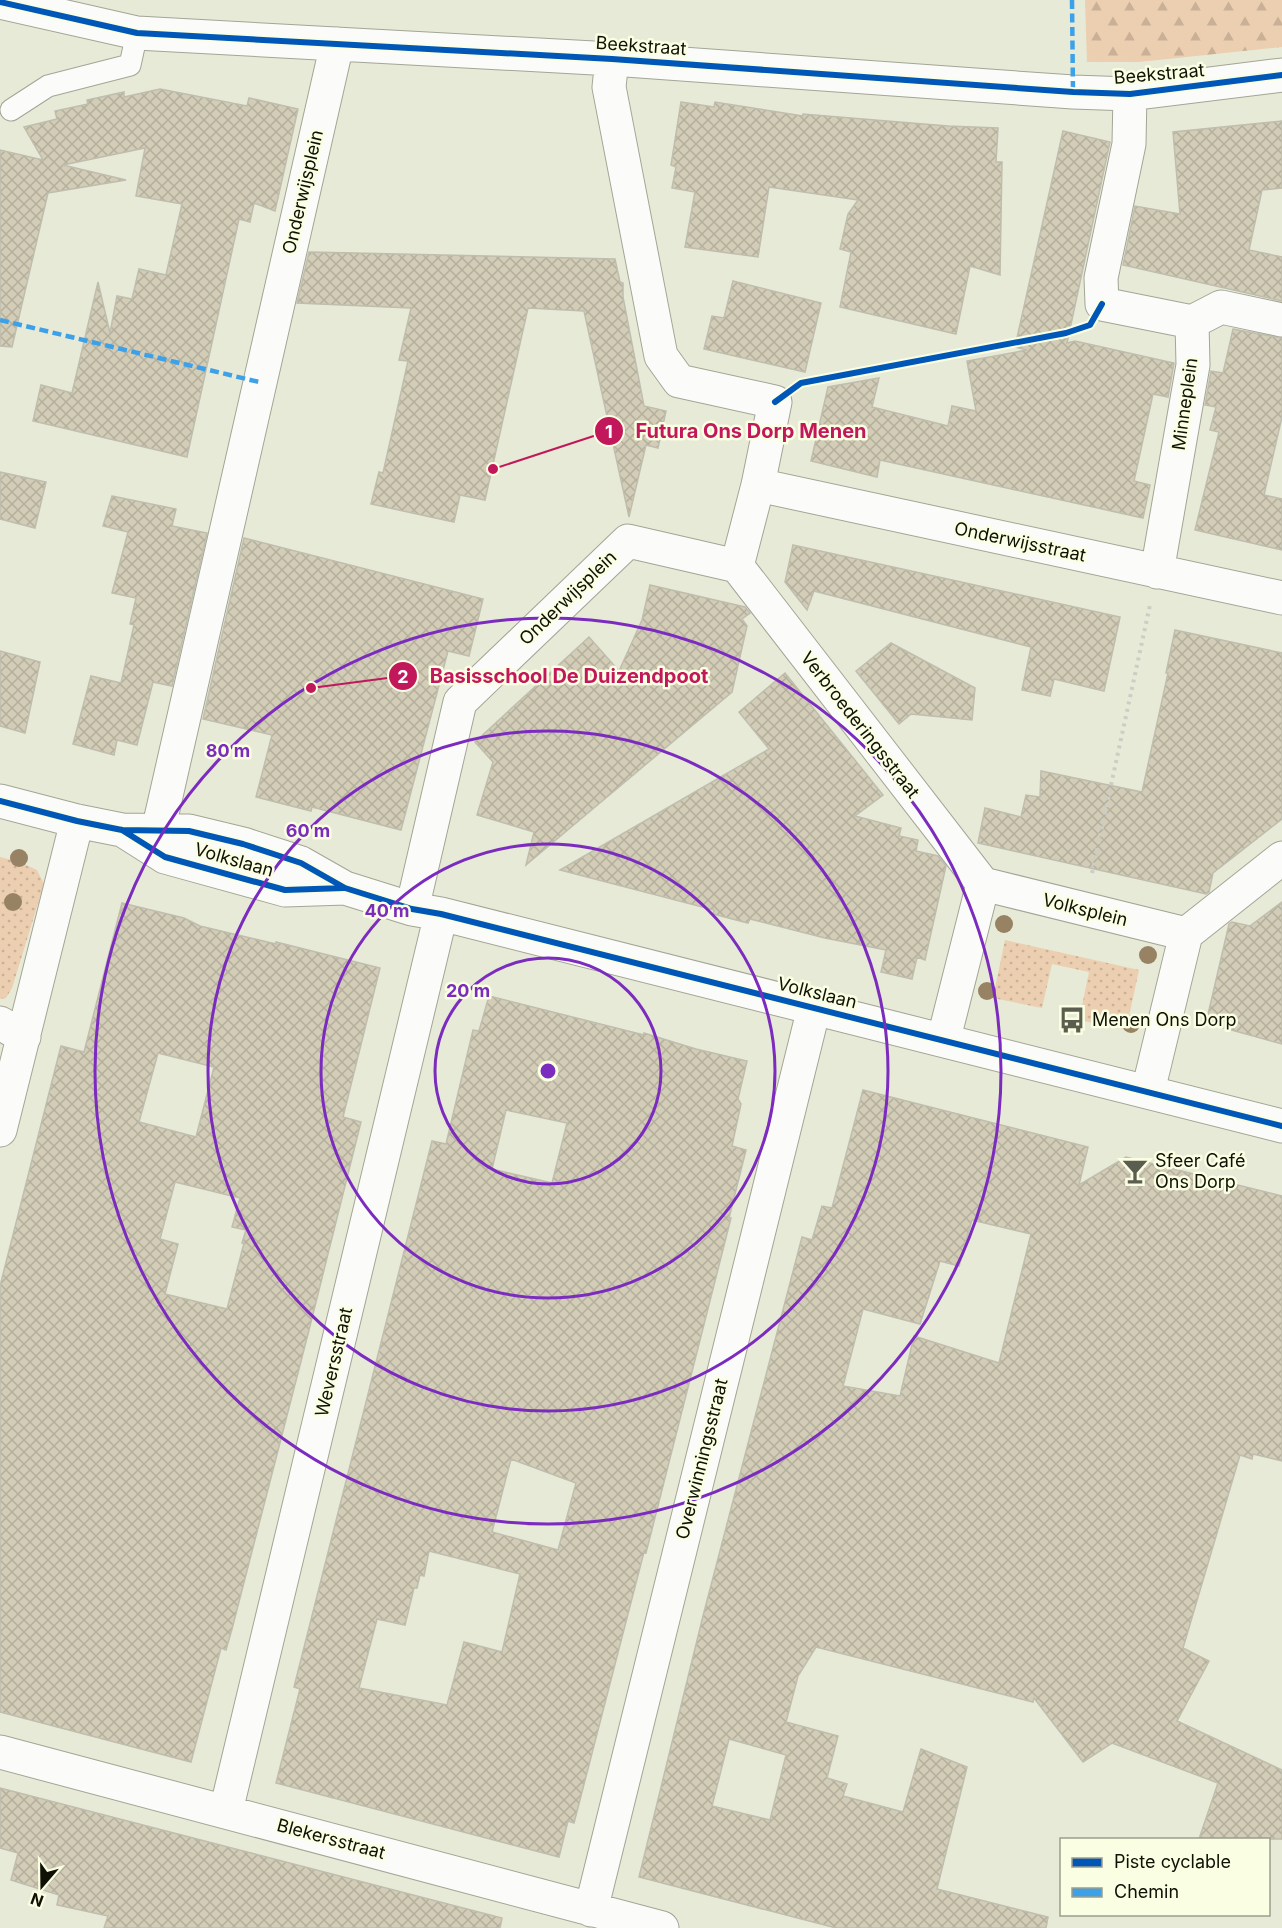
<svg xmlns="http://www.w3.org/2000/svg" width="1282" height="1928" font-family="Inter,sans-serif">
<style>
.grass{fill:url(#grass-dots)}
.forest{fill:url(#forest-firs)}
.building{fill:url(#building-cross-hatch);stroke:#bfbdae;stroke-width:1.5;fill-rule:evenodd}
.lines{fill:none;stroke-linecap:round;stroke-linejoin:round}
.service-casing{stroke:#a3a596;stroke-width:23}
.minor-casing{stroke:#a3a596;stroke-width:35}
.path{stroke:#cccdc7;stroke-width:4;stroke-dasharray:3 4.5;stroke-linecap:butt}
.service{stroke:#fbfcf9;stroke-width:21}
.minor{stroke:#fbfcf9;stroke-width:33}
.quiet{stroke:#3da1e9;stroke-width:4.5;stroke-dasharray:9 4.5;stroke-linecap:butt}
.cycleway-casing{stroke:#fafee2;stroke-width:10}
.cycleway{stroke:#0057b8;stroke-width:6}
.tree{fill:#978264}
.ring{fill:none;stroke:#7b2cbf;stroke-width:3}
.labels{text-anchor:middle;stroke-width:5;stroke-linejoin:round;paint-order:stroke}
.street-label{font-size:18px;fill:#101105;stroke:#fafee2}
.poi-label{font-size:18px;fill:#101105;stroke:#fafee2;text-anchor:start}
.centre{fill:#7b2cbf;stroke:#fafee2;stroke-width:3}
.ring-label{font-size:18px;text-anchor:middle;font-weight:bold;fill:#7b2cbf;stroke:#fafee2;stroke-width:5;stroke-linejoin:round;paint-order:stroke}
.leader{fill:none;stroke:#c2185b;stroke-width:2}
.callout-dot{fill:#c2185b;stroke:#fafee2;stroke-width:2}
.mark-label{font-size:18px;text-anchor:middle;font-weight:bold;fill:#fff}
.callout-label{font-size:20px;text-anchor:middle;font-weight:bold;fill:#c2185b;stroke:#fafee2;stroke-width:5;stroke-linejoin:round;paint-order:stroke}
</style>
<defs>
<pattern id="grass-dots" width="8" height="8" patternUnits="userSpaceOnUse" patternTransform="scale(1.5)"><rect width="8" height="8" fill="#ecceb0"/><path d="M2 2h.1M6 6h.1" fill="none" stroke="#c9b096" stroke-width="1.8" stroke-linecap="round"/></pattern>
<pattern id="forest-firs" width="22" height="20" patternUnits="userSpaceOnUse" patternTransform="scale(1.5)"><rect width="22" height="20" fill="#ecceb0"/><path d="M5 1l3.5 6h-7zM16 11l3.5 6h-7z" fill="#c9b096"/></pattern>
<pattern id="building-cross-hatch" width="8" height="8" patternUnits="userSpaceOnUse" patternTransform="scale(1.5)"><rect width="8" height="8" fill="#d3cdb7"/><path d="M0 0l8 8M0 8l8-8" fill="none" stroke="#b4af9c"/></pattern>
</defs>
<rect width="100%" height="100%" fill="#e7ead6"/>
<path class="grass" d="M0,857L19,862L37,870L44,884L12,988L6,998L0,999Z
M1005,940L1139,970L1126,1030L1079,1020L1089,972L1052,964L1042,1008L993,998Z"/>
<path class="forest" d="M1085,0H1282V47L1139,62H1087Z"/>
<path class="building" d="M160,89L247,106L249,98L298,109L275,211L254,203L250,222L239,219L187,457L33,421L41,385L72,393L98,282L110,333L117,296L132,299L139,269L166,275L182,204L136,196L145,148L63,165L126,180L48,193L12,347L0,346V150L43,160L24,127L57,119L55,111L88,104L87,100L124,92V97Z
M681,102L714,107L715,102L803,116V114L948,126L998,128L996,162H1002L1000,275L970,266L956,334L840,307L851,252L840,249L848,214L858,200L769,187L758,257L685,247L695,192L672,188L676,167L671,165Z
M1282,121V188L1262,190L1249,250L1282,257V301L1123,265L1135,206L1180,214L1173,132Z
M1063,131L1110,142L1067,343L1075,341L1174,363L1168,397L1153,394L1134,481L1150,485L1143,518L880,460L877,477L811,461L828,387L879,378L872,407L948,426L952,406L976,411L967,361L1027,350L1015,347Z
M309,252L615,259L620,282L623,283V297L644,406L666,411L658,448L646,445L629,517L584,311L528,308L485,500L460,495L454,522L371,504L379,472L383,473L408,361L399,360L411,308L297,303Z
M733,281L821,303L805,372L704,349L712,316L724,318Z
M1233,329L1282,338V417L1264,495L1282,499V550L1195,530L1219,432L1210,430L1216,407L1205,405L1211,371L1223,373Z
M0,472L46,482L35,528L0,519Z
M112,496L176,509L172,526L207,533L172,686L153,682L137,745L117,740L114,755L73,744L91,676L121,683L134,625L130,624L136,598L112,593L128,532L103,526Z
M244,538L483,599L469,656L448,651L401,830L312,807L311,811L256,797L272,735L203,719Z
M793,545L1120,617L1104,691L1054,679L1050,696L1022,690L1031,647L814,591L807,610L785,582Z
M650,585L745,607L750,613L742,619L747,626L732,692L526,865L534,832L477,815L493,762L475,742L589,637L619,671L642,620Z
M1175,630L1282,653V819L1213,873L1209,892L1206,894L978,843L985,808L1021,817L1026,795L1040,797L1041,771L1142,792L1168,673H1166Z
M891,643L975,688L972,720L911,714L899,724L856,671Z
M0,651L40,662L25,733L0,726Z
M785,673L883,795L855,816L901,828L899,836L918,840L916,851L938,856L946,866L925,960L917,957L912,979L881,972L886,950L825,938L750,919L748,923L713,914L714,910L560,870L769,749L739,712Z
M1282,902V1044L1206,1023L1229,924L1232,922L1250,926Z
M122,903L184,918L200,926L225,932L276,944V942L380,968L343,1117L361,1122L308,1334L232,1629L226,1650L221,1648L191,1762L0,1712V1286L61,1046L84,1052ZM158,1053L214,1067L196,1137L139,1122ZM175,1182L240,1198L232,1227L246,1230L242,1243H244L227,1309L165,1294L178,1244L160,1239Z
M489,996L644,1035V1033L696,1049L747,1061L738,1099L741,1104L732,1146L746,1150L729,1218H731L646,1553L644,1552L574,1823L568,1821L559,1857L276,1783L300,1689L294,1687L432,1141L446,1144L473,1030L479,1031ZM506,1110L567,1123L552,1183L492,1169ZM511,1459L576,1483L558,1550L492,1532ZM429,1551L520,1574L502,1652L464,1642L447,1705L359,1688L377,1619L405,1625L414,1588H417L420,1575L424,1576Z
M863,1090L1088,1147L1079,1185L1126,1157L1282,1196V1461L1253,1454L1252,1459L1240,1455L1183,1648L1209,1661L1177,1721L1282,1770V1839H1199L1218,1783L1112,1743L1083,1762L1034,1698L1033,1702L816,1647L798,1676L786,1722L838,1736L827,1778L847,1784L843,1796L903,1812L921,1749L967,1767L937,1889L1048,1917L1046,1928H836L639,1877L703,1616L802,1237L812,1240L822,1206L832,1208ZM972,1220L1031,1234L999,1363L914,1336L900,1396L843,1386L863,1309L920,1324L940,1261L959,1266ZM729,1739L786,1755L770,1820L712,1806Z
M0,1788L502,1918L500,1928H104L108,1916L57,1905L59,1895L11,1880L18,1853L0,1848Z"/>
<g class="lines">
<g class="service-casing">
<path id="service" d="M11,110L48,86L130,65L137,33"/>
</g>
<g class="minor-casing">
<path id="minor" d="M0,2L137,33L612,59L1073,92L1130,94L1282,75
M1130,94L1129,144L1101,278L1102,304L1192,322L1193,365L1157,572
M1192,322L1221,307L1282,320
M758,485L1282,598
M737,566L983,884
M0,801L77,821L122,830L189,831L243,844L301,863L345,888L412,909L441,914C721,984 1002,1053 1282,1126
M124,831L165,857L285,890L345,888
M158,831L337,44
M412,909L460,702L628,541L737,566L758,485L775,402L679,381L661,356L609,87L612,59
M1186,934L1282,858
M0,1023L24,1037
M944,1038L983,884L1186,934L1148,1091
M0,1130L77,821
M0,1752L662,1928
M226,1811L441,914
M591,1910L814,1008"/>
</g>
<path class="path" d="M1092,873L1150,605"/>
<use href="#service" class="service"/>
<use href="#minor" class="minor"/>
<path class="quiet" d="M1072,0L1073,92
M0,320L259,382"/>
<g class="cycleway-casing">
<path id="cycleway" d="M0,2L137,33L612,59L1073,92L1130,94L1282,75
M775,402L801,383L1066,333L1090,325L1102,304
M0,801L77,821L122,830L189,831L243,844L301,863L345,888L412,909L441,914C721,984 1002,1053 1282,1126
M122,830L165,857L285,890L344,888"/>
</g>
<use href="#cycleway" class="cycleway"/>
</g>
<g class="tree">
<circle cx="19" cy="858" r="9"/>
<circle cx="13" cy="902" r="9"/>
<circle cx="1004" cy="924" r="9"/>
<circle cx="1148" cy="955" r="9"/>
<circle cx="987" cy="991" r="9"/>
<circle cx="1131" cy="1024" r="9"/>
</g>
<g class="ring">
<circle cx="548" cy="1071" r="113"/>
<circle cx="548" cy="1071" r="227"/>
<circle cx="548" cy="1071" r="340"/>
<circle cx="548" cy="1071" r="453"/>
</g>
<defs>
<g id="bus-bare" transform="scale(2.07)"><path d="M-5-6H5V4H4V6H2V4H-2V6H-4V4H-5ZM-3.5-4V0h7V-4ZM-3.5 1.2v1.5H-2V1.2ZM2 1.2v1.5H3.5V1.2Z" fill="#5b5d4e" stroke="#fafee2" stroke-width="2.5" paint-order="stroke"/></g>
<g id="bar-bare" transform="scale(2.07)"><path d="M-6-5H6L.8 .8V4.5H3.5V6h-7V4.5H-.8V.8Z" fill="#5b5d4e" stroke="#fafee2" stroke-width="2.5" paint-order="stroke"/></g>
</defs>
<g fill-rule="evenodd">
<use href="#bus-bare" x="1072" y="1020"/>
<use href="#bar-bare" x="1135" y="1171"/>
</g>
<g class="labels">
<g class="street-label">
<text transform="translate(641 46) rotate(4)" y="6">Beekstraat</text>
<text transform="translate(1159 74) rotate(-5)" y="6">Beekstraat</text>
<text transform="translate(303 192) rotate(-77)" y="6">Onderwijsplein</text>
<text transform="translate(1185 404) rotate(-82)" y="6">Minneplein</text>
<text transform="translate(1020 542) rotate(12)" y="6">Onderwijsstraat</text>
<text transform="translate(568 598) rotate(-44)" y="6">Onderwijsplein</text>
<text transform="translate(860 725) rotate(52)" y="6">Verbroederingsstraat</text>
<text transform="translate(234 860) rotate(16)" y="6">Volkslaan</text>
<text transform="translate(1085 910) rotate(14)" y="6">Volksplein</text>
<text transform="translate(817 993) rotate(14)" y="6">Volkslaan</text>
<text transform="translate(334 1362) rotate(-77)" y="6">Weversstraat</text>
<text transform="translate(702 1459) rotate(-76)" y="6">Overwinningsstraat</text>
<text transform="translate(331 1839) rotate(15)" y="6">Blekersstraat</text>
</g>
<g class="poi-label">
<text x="1092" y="1026">Menen Ons Dorp</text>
<text x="1155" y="1167">Sfeer Café<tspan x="1155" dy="21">Ons Dorp</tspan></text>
</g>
</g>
<circle cx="548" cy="1071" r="9" class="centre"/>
<g class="ring-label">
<text x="228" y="757">80 m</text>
<text x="308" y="837">60 m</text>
<text x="387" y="917">40 m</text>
<text x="468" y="997">20 m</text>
</g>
<path class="leader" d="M493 469L609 431M311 688L403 676"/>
<g class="callout-dot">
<circle cx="493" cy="469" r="6"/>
<circle cx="311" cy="688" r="6"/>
<circle cx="609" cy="431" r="15"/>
<circle cx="403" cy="676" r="15"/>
</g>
<g class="mark-label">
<text x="609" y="438">1</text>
<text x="403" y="683">2</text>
</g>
<g class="callout-label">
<text x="751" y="438">Futura Ons Dorp Menen</text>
<text x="569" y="683">Basisschool De Duizendpoot</text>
</g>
<rect x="1060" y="1838" width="210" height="78" fill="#fafee2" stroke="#9c9f8a" stroke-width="1.5"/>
<rect x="1072" y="1858" width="30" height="9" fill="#0057b8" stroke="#9c9f8a" stroke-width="1.5"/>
<text x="1114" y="1868" font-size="18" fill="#101105">Piste cyclable</text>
<rect x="1072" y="1888" width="30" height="9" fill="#3da1e9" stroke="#9c9f8a" stroke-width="1.5"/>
<text x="1114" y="1898" font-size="18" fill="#101105">Chemin</text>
<g transform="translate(42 1886) rotate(200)" stroke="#fafee2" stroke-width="4.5" paint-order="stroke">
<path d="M0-4.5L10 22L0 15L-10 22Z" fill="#101105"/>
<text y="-9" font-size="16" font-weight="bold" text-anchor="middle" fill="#101105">N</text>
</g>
</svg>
